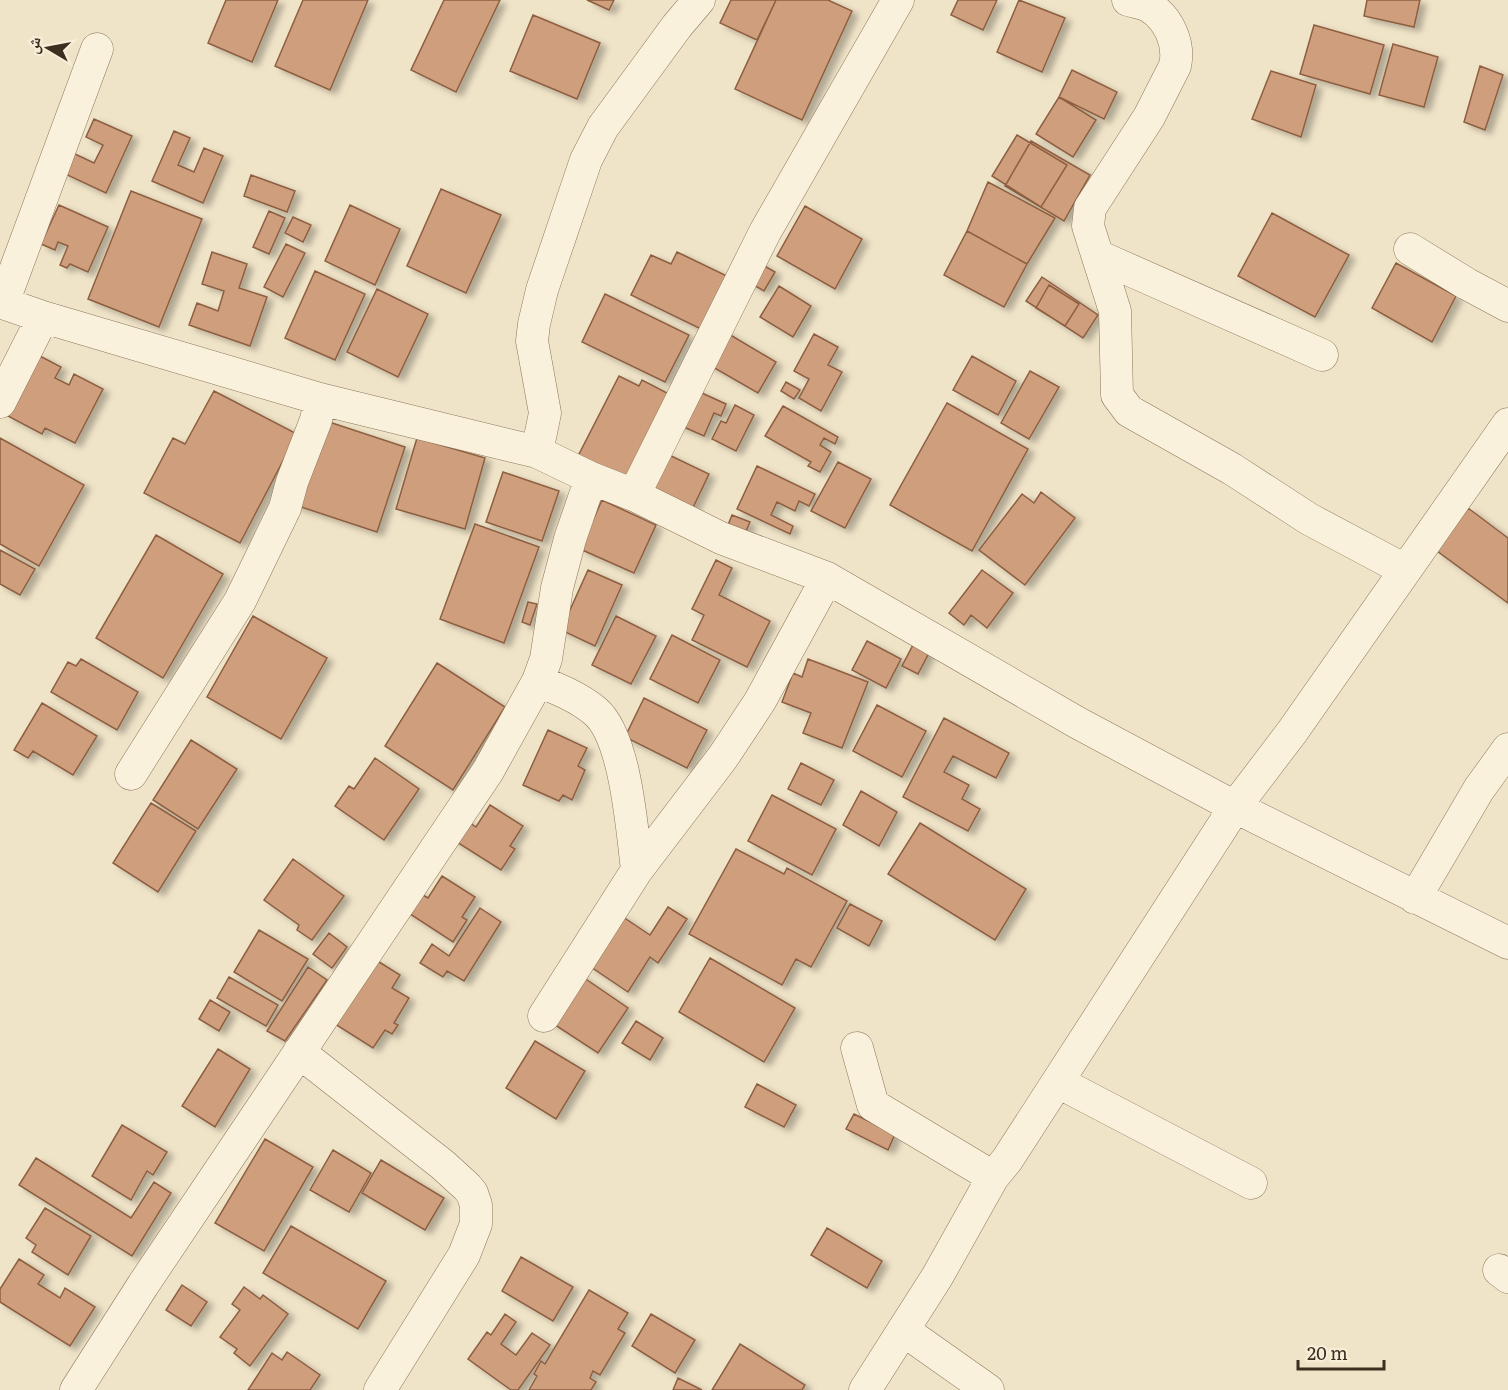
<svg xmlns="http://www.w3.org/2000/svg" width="1508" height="1390" font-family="Literata,'Noto Naskh Arabic',serif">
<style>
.building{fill:#cf9f7d;stroke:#8d5f41;stroke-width:1.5;filter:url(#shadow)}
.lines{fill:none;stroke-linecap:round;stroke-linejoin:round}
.minor-casing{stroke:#8d765c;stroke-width:33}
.minor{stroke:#faf1dc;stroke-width:32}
</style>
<defs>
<filter id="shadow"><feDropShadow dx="6" dy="4" stdDeviation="3" flood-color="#0004"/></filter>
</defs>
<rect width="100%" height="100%" fill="#f0e4c8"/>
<path class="building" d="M226,0H278L252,62L208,43Z
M303,0H368L330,90L275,66Z
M444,0H500L456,92L411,70Z
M587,0H614L609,10Z
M731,0H776L757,40L720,23Z
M776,0H828L852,11L802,120L735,89Z
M958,0H997L983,30L951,15Z
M1019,0L1065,18L1042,72L997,52Z
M1367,0H1420L1414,27L1364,16Z
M533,15L600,43L577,99L510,71Z
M1314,25L1384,45L1370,94L1300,74Z
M1393,44L1438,57L1424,107L1379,95Z
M1480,66L1503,75L1485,130L1464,122Z
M1072,70L1117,92L1104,119L1059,97Z
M1271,71L1316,85L1301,137L1252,119Z
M1059,97L1096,120L1073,157L1036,134Z
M94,119L132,136L106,193L63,173L73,153L94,163L103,145L86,137Z
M174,131L190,138L178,165L194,172L204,148L223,156L203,203L152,181Z
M1017,135L1067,165L1041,207L992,176Z
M1031,141L1090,175L1064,221L1005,186Z
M251,175L295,191L287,212L244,196Z
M988,182L1055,218L1027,264L967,231Z
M441,189L501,215L466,293L407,266Z
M131,191L202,219L159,327L88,299Z
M59,205L108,227L88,272L70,264L67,268L60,265L68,246L58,242L55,250L41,244Z
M350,205L400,229L375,285L325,261Z
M805,206L862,239L835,289L777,256Z
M269,211L285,218L269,254L253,247Z
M1272,213L1349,255L1315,317L1238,276Z
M293,217L311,225L303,242L285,233Z
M967,231L1027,264L1004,307L944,275Z
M286,244L305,253L283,297L264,287Z
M212,252L247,264L239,288L267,297L250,346L189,325L197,303L218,311L224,291L202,284Z
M677,252L727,276L701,329L631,295L651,255L671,264Z
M756,261L775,272L764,291L745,280Z
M1396,263L1456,296L1432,342L1372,308Z
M315,271L365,294L335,360L285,338Z
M1042,277L1098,315L1083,338L1026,301Z
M1049,285L1079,304L1065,326L1036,308Z
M779,286L811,306L793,337L760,317Z
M377,289L428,314L398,377L347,352Z
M605,294L689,335L665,382L582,342Z
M722,330L776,362L758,393L704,362Z
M814,334L838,347L828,365L842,372L821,411L799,398L809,379L794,371Z
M38,355L61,367L55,378L69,385L74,374L103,389L75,443L45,428L42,434L6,415Z
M972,356L1016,381L998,415L953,390Z
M1030,371L1059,387L1029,439L1001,423Z
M619,376L639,386L642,380L669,394L623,485L576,460Z
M786,382L800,390L794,399L781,391Z
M693,389L726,404L721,416L714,413L704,436L677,424Z
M214,391L297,434L240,543L144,493L173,438L185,444Z
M947,403L1028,449L972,551L890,505Z
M735,405L754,415L736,451L712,439L721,421L726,423Z
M783,406L838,437L835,444L824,438L820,445L831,452L820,472L808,466L811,462L765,436Z
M320,419L405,447L377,532L292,504Z
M0,438L84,485L39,566L0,544Z
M417,438L485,458L465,529L396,509Z
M667,454L709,474L689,516L647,496Z
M838,462L871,479L845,528L811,511Z
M757,466L815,494L809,506L799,501L795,511L777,502L771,515L793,526L790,534L737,509Z
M503,472L559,491L542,541L486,522Z
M1041,492L1075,518L1025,585L979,550L1022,494L1034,503Z
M602,500L656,525L634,573L580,549Z
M1468,508L1508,538V603L1437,551Z
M732,515L750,522L746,531L728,525Z
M475,524L539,547L504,643L440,619Z
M156,535L223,574L163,678L96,638Z
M0,550L35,569L20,595L0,584Z
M716,560L732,568L719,595L770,621L747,667L692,640L704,615L692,609Z
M588,570L622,585L595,646L561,630Z
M982,570L1013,593L987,628L971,615L964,625L949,613Z
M528,602L537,604L530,625L522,622Z
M253,616L327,658L281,739L207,697Z
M616,616L656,636L631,684L592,665Z
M672,635L720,660L698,703L650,679Z
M867,641L901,659L886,688L852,670Z
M914,643L930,651L918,674L902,666Z
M81,659L138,692L117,730L51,692L68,662L76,666Z
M808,659L868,682L842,748L803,733L811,713L782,702L793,673L802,677Z
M437,663L505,707L453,790L385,746Z
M644,698L707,730L687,768L625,737Z
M42,703L97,736L73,775L33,751L28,758L14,750Z
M877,705L926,731L902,777L853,751Z
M944,718L1009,753L996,778L953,756L944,772L969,785L962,799L980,809L968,831L903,797Z
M548,730L587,748L578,766L585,770L572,800L563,795L559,801L523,785Z
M191,740L237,769L198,829L153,800Z
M375,758L419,789L384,840L335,806L349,786L354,789Z
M801,763L834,780L821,805L788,789Z
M861,791L897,812L879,846L843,825Z
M772,795L836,829L812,875L748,841Z
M151,803L196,831L158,892L113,863Z
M490,805L523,826L510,846L515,849L501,870L452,839L464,819L476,827Z
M920,823L1026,889L995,940L888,874Z
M736,849L784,874L787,868L847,901L811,967L796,959L782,985L689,934Z
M293,859L344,896L312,940L297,930L299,925L264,900Z
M442,876L475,897L462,917L467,920L453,942L404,910L416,891L428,898Z
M850,904L882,921L869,946L837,928Z
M668,907L687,919L658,963L650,957L628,992L588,965L620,915L650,935Z
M480,908L501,922L464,981L447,971L443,977L420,963L432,944L449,956Z
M259,930L308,959L282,1001L234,972Z
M329,933L347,947L332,968L313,954Z
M710,958L795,1008L764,1062L679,1012Z
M376,960L400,975L392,988L409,998L394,1023L398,1025L392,1034L385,1030L373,1048L335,1024Z
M308,967L327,980L285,1041L267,1031Z
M577,973L628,1008L598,1053L546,1019Z
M229,977L278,1005L266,1026L217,998Z
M210,1000L230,1012L219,1031L199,1019Z
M636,1021L663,1038L650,1060L622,1043Z
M535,1041L585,1071L556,1119L506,1088Z
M218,1049L250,1069L215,1127L182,1106Z
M757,1084L796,1105L784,1127L745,1107Z
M854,1114L895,1134L888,1150L846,1129Z
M122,1125L167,1152L153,1175L147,1171L131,1200L92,1176Z
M265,1139L313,1167L264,1251L215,1223Z
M333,1150L371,1173L349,1212L310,1190Z
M36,1158L131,1218L154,1182L171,1193L132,1256L19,1185Z
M381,1160L444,1198L425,1230L362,1193Z
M45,1208L91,1236L68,1275L32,1252L36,1245L26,1238Z
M291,1226L386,1281L358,1329L263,1273Z
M827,1228L882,1261L867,1288L811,1255Z
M521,1257L573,1287L553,1321L502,1291Z
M19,1259L44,1275L38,1284L60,1298L65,1288L95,1307L70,1346L0,1302V1289Z
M182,1285L207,1302L191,1326L166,1310Z
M244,1287L260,1299L263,1295L288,1314L250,1366L234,1353L237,1349L220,1337L240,1310L232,1304Z
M589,1290L628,1313L618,1329L625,1333L600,1375L593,1371L590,1378L596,1382L591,1390H529L537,1376L534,1374L541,1361L545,1364Z
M505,1314L516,1322L501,1344L516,1355L532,1333L550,1345L518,1390H511L468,1359L487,1332L491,1335Z
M651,1314L695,1340L675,1373L632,1346Z
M740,1344L805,1385L802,1390H712Z
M287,1352L320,1375L310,1390H248L272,1353L282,1360Z
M678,1378L702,1390H673Z"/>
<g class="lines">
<g class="minor-casing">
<path id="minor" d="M1128,0C1135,2 1144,3 1150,7C1169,19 1180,44 1175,66L1149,117L1090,208L1088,226L1115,311L1117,395L1129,411L1232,469L1309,519L1405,570
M1410,249L1467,284L1508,306
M1098,256L1322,355
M0,302L43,317L320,399L537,452L591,478L634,495L721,538L827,578L1078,723L1235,807L1508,943
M3,303L97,49
M0,402L43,317
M537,452L545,413L532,341L534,324L542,290L586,160L603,127L677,26L699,0
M634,495L765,232L898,0
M538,681C558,689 578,697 595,711C626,737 632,830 637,870
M131,774L240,601L285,508L292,482L316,420L320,399
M1415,898L1479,789L1508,749
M544,1016L637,870L723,757L760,701L827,578
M857,1048L873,1105L993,1177
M299,1052L443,1165L467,1187L472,1193L476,1205V1224L464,1255L380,1390
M1058,1082L1251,1183
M1499,1270L1508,1277
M903,1330L988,1390
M76,1390L143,1285L488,771L538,681L546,659L557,588L570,539L591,478
M865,1390L937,1277L993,1177L1007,1160L1235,807L1292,732L1508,424"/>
</g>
<use href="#minor" class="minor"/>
</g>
<g transform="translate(48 48) rotate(280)" stroke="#f7eed8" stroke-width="4.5" paint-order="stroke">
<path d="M0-4.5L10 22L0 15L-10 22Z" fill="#3d2e20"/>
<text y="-9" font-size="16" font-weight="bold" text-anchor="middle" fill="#3d2e20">ش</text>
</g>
<path d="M1298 1360v9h86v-9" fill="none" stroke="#3d2e20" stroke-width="3"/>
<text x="1307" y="1360" font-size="18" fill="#3d2e20" stroke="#f7eed8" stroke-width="4.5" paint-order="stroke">20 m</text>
</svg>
